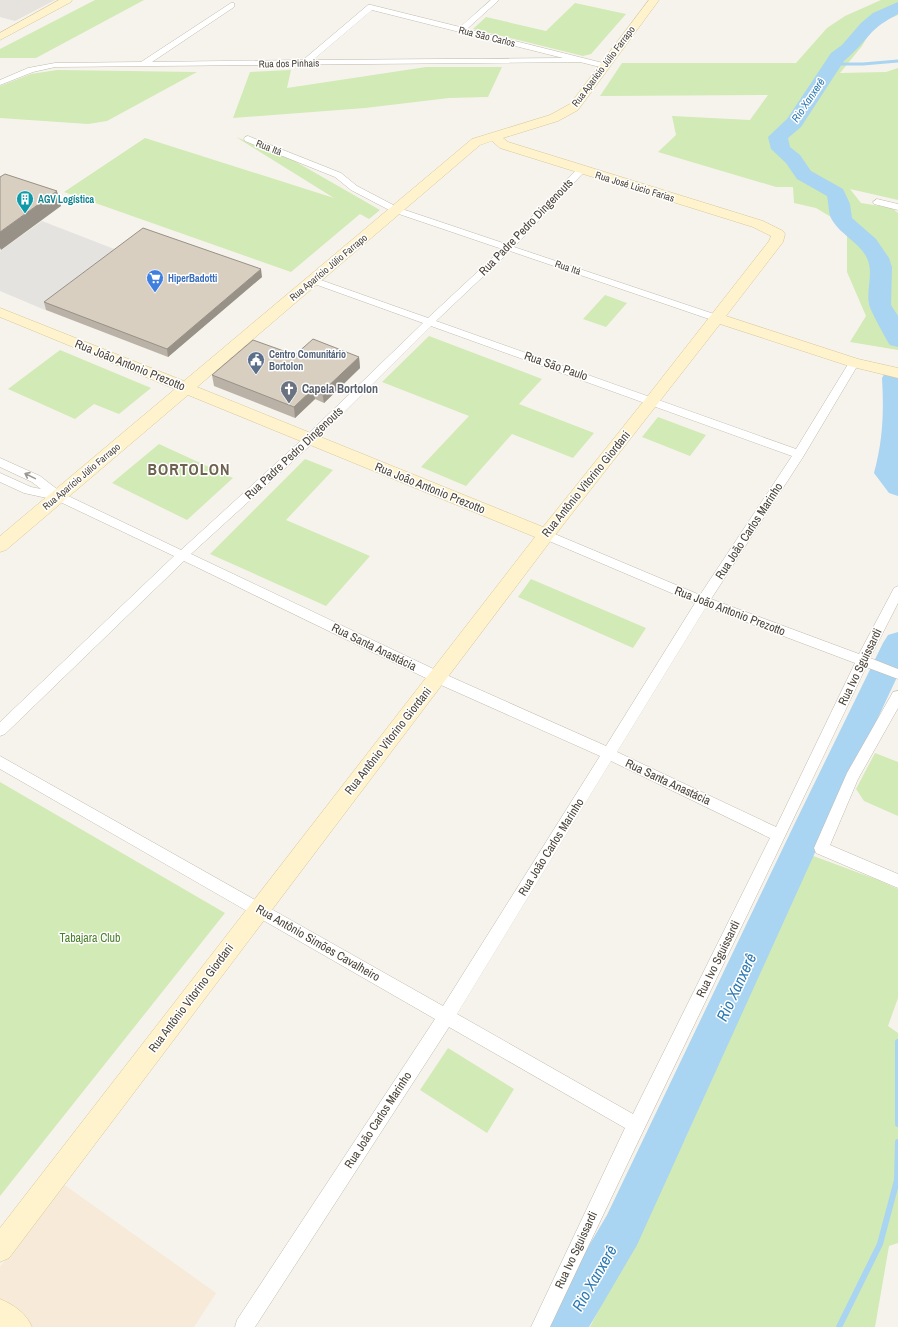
<svg xmlns="http://www.w3.org/2000/svg" width="898" height="1327" font-family="'Archivo Narrow',sans-serif">
<style>
.commercial{fill:#f7ead8}
.industrial{fill:#e6e2dd}
.green{fill:#d2eab5}
.parking{fill:#e5e3e0}
.lines{fill:none;stroke-linecap:round;stroke-linejoin:round}
.stream-far1{stroke:#a9d4f2;stroke-width:3}
.stream{stroke:#a9d4f2;stroke-width:6}
.river{fill:#a9d4f2;fill-rule:evenodd}
.street-casing{stroke:#c2bbae;stroke-width:1}
.secondary-casing{stroke:#d6c79b;stroke-width:1}
.street{fill:#fff;fill-rule:evenodd}
.secondary{fill:#fff3cd;fill-rule:evenodd}
.wall{fill:#bab2a6}
.shaded-wall{fill:#979187}
.building{fill:#d8cfc1;stroke:#979187}
.oneway{stroke:#9c9892}
.labels{text-anchor:middle;stroke-width:3;stroke-linejoin:round;paint-order:stroke}
.far-street-label{font-size:10px;fill:#4b4439;stroke:#fff}
.far-culture-label{font-size:10px;font-weight:bold;fill:#0d838f;stroke:#fff;text-anchor:start}
.far-shop-label{font-size:10px;font-weight:bold;fill:#366cbe;stroke:#fff;text-anchor:start}
.far-service-label{font-size:10px;font-weight:bold;fill:#4e5e75;stroke:#fff;text-anchor:start}
.far-water-label{font-size:11px;font-style:italic;fill:#2e7ab2;stroke:#fff}
.street-label{font-size:12px;fill:#4b4439;stroke:#fff}
.worship-label{font-size:12px;font-weight:bold;fill:#5b616d;stroke:#fff;text-anchor:start}
.park-label{font-size:12px;fill:#4a7f2a;stroke:#fff}
.district-label{font-size:16px;font-weight:bold;letter-spacing:1px;fill:#6e6250;stroke:#fff}
.near-water-label{font-size:16px;font-style:italic;fill:#2e7ab2;stroke:#fff}
</style>
<rect width="100%" height="100%" fill="#f6f3ec"/>
<path class="commercial" d="M63,1184L216,1293L194,1327H33L0,1302V1267Z"/>
<path class="industrial" d="M0,0H55L15,21L0,17Z"/>
<path class="green" d="M95,0H144L36,58H0V49Z
M881,0H898V15L886,20L872,29L862,46L840,73L886,72L898,68V200L850,189L861,203L892,208L898,213V350L850,342L866,316L847,272V235L836,220L816,208L794,203L793,187H776L658,152L676,135L672,116L750,120L768,95L600,96L622,63H796L827,28L845,16Z
M575,3L626,14L591,54L583,56L473,29L486,17L546,31Z
M426,67H502L488,97L449,98L365,108L233,118L250,72L291,70L287,88Z
M57,70L197,72L107,121L88,124L0,118V86L31,74Z
M236,137L291,159L380,210L369,219L360,214L291,272L64,192L145,138L334,198Z
M605,295L627,303L606,327L583,319Z
M429,336L542,379L519,404L594,433L573,458L512,434L466,486L421,467L469,416L382,382Z
M60,350L151,388L119,414L94,404L75,419L8,389Z
M658,417L706,435L690,456L642,437Z
M159,444L233,478L187,520L112,483Z
M305,459L333,470L286,520L370,556L326,606L210,554Z
M531,579L646,628L633,648L518,597Z
M875,753L898,762V816L864,801L856,789Z
M0,782L225,913L0,1196Z
M808,854L878,880L898,889V998L888,1026L898,1033V1243L889,1246L875,1327H590L685,1139L771,946L782,904L802,860Z
M448,1048L514,1089L487,1133L420,1090Z"/>
<path class="parking" d="M42,221L122,252L45,310L0,291V251Z"/>
<g class="lines">
<path class="stream-far1" d="M832,64H863L898,61"/>
<path class="stream" d="M898,1042V1124
M839,1327L880,1244L897,1180L898,1142"/>
<path class="river" d="M898,2V14C889,19 880,24 872,32C863,42 855,52 844,61L801,127L788,138L790,147L800,155L811,171L843,189L850,204L852,218L876,239L889,258L892,267L891,305L898,316V347L890,345C887,341 869,308 869,304C866,289 874,273 867,258C859,242 841,235 832,220C828,214 829,204 827,196L797,179L786,163L771,149L768,137L787,119L831,53L842,45L861,23L873,13Z
M894,370L898,371V496L889,493L874,473C883,441 884,411 882,378L885,373Z
M898,632V675L823,835L637,1245L589,1327H543L550,1312L607,1215L794,825L883,643L888,635Z"/>
<g class="street-casing">
<path id="street" d="M491,0H499L467,29L607,64L608,66L604,68L580,62L55,67L33,72L0,85V80L28,68L55,63L141,62L231,3H234V7L152,62L303,60L368,5H371L460,27ZM372,10L563,58L313,60Z
M248,136L341,173L357,186L399,208L506,244L578,168H584L585,170L584,172L514,247L720,316L721,318L720,320H712L510,251L436,321L796,449L850,361L854,360L859,363L803,457L711,599L859,654L894,588L898,586V603L870,658L898,669V679L866,667C761,888 654,1106 550,1327H531L625,1128L449,1027L255,1327H235L237,1320L435,1019L0,769V756L443,1006L600,756L432,681L184,561L5,734L0,736V722L174,556L56,500L24,493L0,482V473L31,487L41,489L32,482L0,467V458L40,476L62,493L181,550L307,435L423,323L309,282L307,280L309,278H315L428,318L502,249L393,212L351,190L335,177L245,141L244,139L245,137ZM431,326L792,456L700,595L550,532L546,531L542,532L540,535L542,538L695,603L606,746L442,673L191,554L315,441ZM706,607L855,663L776,827L617,752ZM611,761L770,838L633,1114L457,1014Z
M877,199L898,204V210L874,204L873,202Z
M898,691V708L858,779L830,845L898,874V888L816,853L814,848L847,773L893,692Z"/>
</g>
<g class="secondary-casing">
<path id="secondary" d="M59,0H72L71,2L0,40V33Z
M649,0H659L578,110L558,121L503,138L508,142L763,221L783,231L785,234L783,242L726,316L858,359L898,368V378L849,366L720,324L552,539L9,1258L0,1262V1228L535,537L188,395L6,550L0,552V536L175,389L0,317V308L184,381L472,139L550,115L570,104ZM492,141L500,148L753,227L771,236L769,241L647,397L543,527L197,387L480,145Z
M0,1299C14,1305 26,1313 32,1327H0Z"/>
</g>
<use href="#street" class="street"/>
<use href="#secondary" class="secondary"/>
</g>
<path class="wall" d="M262,277L168,357L46,310L44,302Z
M295,355L359,357L360,368L324,403L315,399L295,418L214,386L212,375Z"/>
<path class="shaded-wall" d="M57,191L61,206L1,250L0,248V232Z
M261,269L262,277L168,357L167,349Z
M359,357L360,368L324,403L322,392Z
M314,388L315,399L295,418L294,407Z"/>
<path class="building" d="M5,174L57,191L0,232V177Z
M143,228L261,269L167,349L44,302Z
M313,339L359,357L322,392L314,388L294,407L212,375L253,340L295,355Z"/>
<defs><path id="oneway-shaft" d="M-6 0H5M1.5-3L5.5 0L1.5 3" fill="none" stroke-width="1.6" stroke-linecap="round" stroke-linejoin="round"/></defs>
<use class="oneway" href="#oneway-shaft" transform="translate(30 476) rotate(-154)"/>
<defs>
<g id="building-pin" transform="scale(0.9)"><path d="M0 17L-7.5 6A9.5 9.5 0 1 1 7.5 6Z" fill="#0f9aa8" stroke="#fff"/><path d="M-4-6H4V6H1V3H-1V6H-4ZM-2.5-4.3h1.7v1.8h-1.7ZM.8-4.3h1.7v1.8H.8ZM-2.5-1h1.7V.8h-1.7ZM.8-1h1.7V.8H.8Z" fill="#fff"/></g>
<g id="supermarket-pin" transform="scale(0.9)"><path d="M0 17L-7.5 6A9.5 9.5 0 1 1 7.5 6Z" fill="#3f7fe0" stroke="#fff"/><path d="M-6-5.5h2.5l.6 2H6L4.5 2H-2.5L-4.4-4H-6ZM-1.5 3.2a1.3 1.3 0 1 0 .1 0ZM3 3.2a1.3 1.3 0 1 0 .1 0Z" fill="#fff"/></g>
<g id="civic-pin" transform="scale(0.9)"><path d="M0 17L-7.5 6A9.5 9.5 0 1 1 7.5 6Z" fill="#5c6f8a" stroke="#fff"/><path d="M-.6-6.5H3V-4.5H.6V-3L4-1V1h2V6H-6V1h2V-1L-.6-3ZM-1.2 2.5V6h2.4V2.5Z" fill="#fff"/></g>
<g id="church-pin" transform="scale(0.9)"><path d="M0 17L-7.5 6A9.5 9.5 0 1 1 7.5 6Z" fill="#6b7280" stroke="#fff"/><path d="M-1.2-6h2.4v3.5h3.3v2.4h-3.3V6h-2.4V-.1h-3.3v-2.4h3.3Z" fill="#fff"/></g>
</defs>
<g fill-rule="evenodd">
<use href="#building-pin" x="25" y="199"/>
<use href="#supermarket-pin" x="155" y="278"/>
<use href="#civic-pin" x="256" y="360"/>
<use href="#church-pin" x="289" y="389"/>
</g>
<g class="labels">
<g class="far-street-label">
<text transform="translate(487 36) rotate(14)" y="4">Rua São Carlos</text>
<text transform="translate(289 63) rotate(-1)" y="4">Rua dos Pinhais</text>
<text transform="translate(603 66) rotate(-53)" y="4">Rua Aparício Júlio Farrapo</text>
<text transform="translate(269 147) rotate(21)" y="4">Rua Itá</text>
<text transform="translate(635 186) rotate(17)" y="4">Rua José Lúcio Farias</text>
<text transform="translate(328 267) rotate(-40)" y="4">Rua Aparício Júlio Farrapo</text>
<text transform="translate(568 267) rotate(19)" y="4">Rua Itá</text>
<text transform="translate(81 476) rotate(-40)" y="4">Rua Aparício Júlio Farrapo</text>
</g>
<g class="far-culture-label">
<text x="38" y="203">AGV Logística</text>
</g>
<g class="far-shop-label">
<text x="168" y="282">HiperBadotti</text>
</g>
<g class="far-service-label">
<text x="269" y="358">Centro Comunitário<tspan x="269" dy="12">Bortolon</tspan></text>
</g>
<g class="far-water-label">
<text transform="translate(808 100) rotate(-56)" y="4">Rio Xanxerê</text>
</g>
<g class="street-label">
<text transform="translate(526 227) rotate(-46)" y="4">Rua Padre Pedro Dingenouts</text>
<text transform="translate(130 365) rotate(22)" y="4">Rua João Antonio Prezotto</text>
<text transform="translate(556 366) rotate(19)" y="4">Rua São Paulo</text>
<text transform="translate(294 453) rotate(-43)" y="4">Rua Padre Pedro Dingenouts</text>
<text transform="translate(586 484) rotate(-51)" y="4">Rua Antônio Vitorino Giordani</text>
<text transform="translate(430 488) rotate(22)" y="4">Rua João Antonio Prezotto</text>
<text transform="translate(749 531) rotate(-57)" y="4">Rua João Carlos Marinho</text>
<text transform="translate(730 611) rotate(21)" y="4">Rua João Antonio Prezotto</text>
<text transform="translate(374 647) rotate(26)" y="4">Rua Santa Anastácia</text>
<text transform="translate(860 667) rotate(-64)" y="4">Rua Ivo Sguissardi</text>
<text transform="translate(388 741) rotate(-52)" y="4">Rua Antônio Vitorino Giordani</text>
<text transform="translate(668 782) rotate(25)" y="4">Rua Santa Anastácia</text>
<text transform="translate(551 847) rotate(-58)" y="4">Rua João Carlos Marinho</text>
<text transform="translate(318 943) rotate(30)" y="4">Rua Antônio Simões Cavalheiro</text>
<text transform="translate(718 959) rotate(-64)" y="4">Rua Ivo Sguissardi</text>
<text transform="translate(191 998) rotate(-53)" y="4">Rua Antônio Vitorino Giordani</text>
<text transform="translate(378 1120) rotate(-57)" y="4">Rua João Carlos Marinho</text>
<text transform="translate(576 1250) rotate(-65)" y="4">Rua Ivo Sguissardi</text>
</g>
<g class="worship-label">
<text x="302" y="393">Capela Bortolon</text>
</g>
<g class="park-label">
<text x="90" y="942">Tabajara Club</text>
</g>
<g class="district-label">
<text x="189" y="475">BORTOLON</text>
</g>
<g class="near-water-label">
<text transform="translate(736 987) rotate(-65)" y="6">Rio Xanxerê</text>
<text transform="translate(594 1278) rotate(-60)" y="6">Rio Xanxerê</text>
</g>
</g>
</svg>
